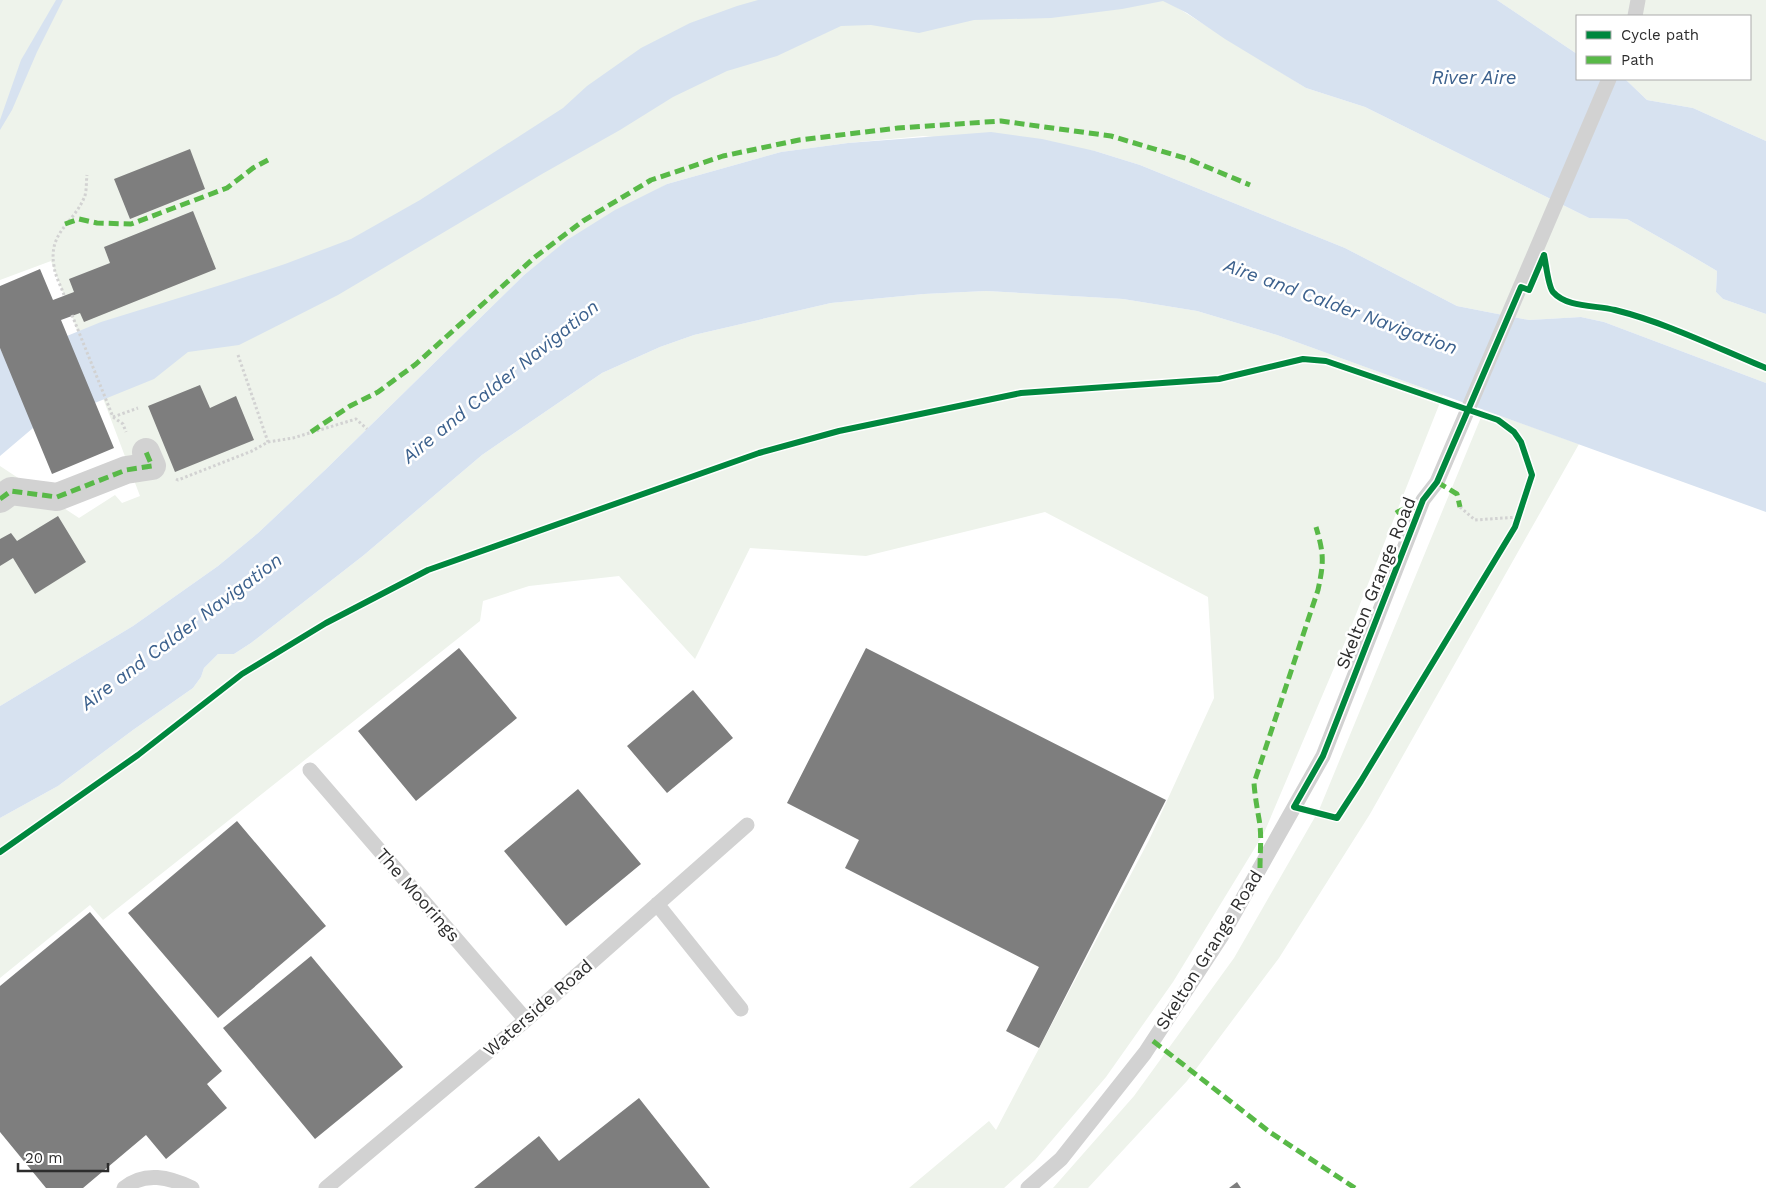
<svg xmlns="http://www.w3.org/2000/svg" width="1766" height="1188" font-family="'Work Sans',sans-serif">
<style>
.green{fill:#eef3eb}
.water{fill:#d7e2f0}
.building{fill:#7e7e7e}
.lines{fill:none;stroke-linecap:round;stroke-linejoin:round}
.path{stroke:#d2d2d2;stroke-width:3;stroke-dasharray:2.5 2.5;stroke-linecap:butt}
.lane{stroke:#d2d2d2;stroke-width:15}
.street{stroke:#d2d2d2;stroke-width:28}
.quiet{stroke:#58b947;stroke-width:5;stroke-dasharray:10 5;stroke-linecap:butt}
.cycleway-casing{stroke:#fff;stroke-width:9}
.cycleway{stroke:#00873e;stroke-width:6}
.labels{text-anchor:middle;stroke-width:5;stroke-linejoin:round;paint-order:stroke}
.street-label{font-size:18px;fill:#2d2d2d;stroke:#fff}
.water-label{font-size:19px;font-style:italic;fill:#3c618d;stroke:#fff}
</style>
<rect width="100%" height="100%" fill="#fff"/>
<path class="green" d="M0,0H1165L1306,88L1365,107L1589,218L1627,219L1678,248L1717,271L1716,292L1723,299L1766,314V383L1604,322L1581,317L1529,320L1457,306L1345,248L1140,165L1095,151L923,136L848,143L781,152L667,184L568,240L524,275L325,470L258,533L218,566L133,626L0,706V466L79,518L115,495L122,503L140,496L51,261L0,280Z
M1497,0H1766V141L1693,108L1647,100L1625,79H1750V16H1577V54Z
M986,291L1123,299L1197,311L1277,335L1443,395L1345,642L1264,833L1173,982L1106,1077L1035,1160L1004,1188H909L989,1121L996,1130L1149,840L1214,698L1208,597L1045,512L866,556L750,548L695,659L619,576L529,586L483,601L480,621L103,920L90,905L0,978V818L58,786L133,730L193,688L201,677L204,668L218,654H234L251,643L364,555L482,455L602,373L660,347L694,335L831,303L924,294Z
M1484,410L1579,444L1370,814L1279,958L1187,1081L1088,1188H1053L1134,1096L1234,958L1319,810Z"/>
<path class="water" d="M56,0H63L37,52L12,110L0,130V120L21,60Z
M758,0H1497L1577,54V79H1625L1647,100L1693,108L1766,141V314L1723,299L1716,292L1717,271L1678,248L1627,219L1589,218L1365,107L1306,88L1225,39L1187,13L1163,1L1122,9L1051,18L974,20L919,33L871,25L841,26L777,56L727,71L673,97L620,130L542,174L338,295L239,345L188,352L154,379L33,428L0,456V348L6,361L101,322L224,284L285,264L351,239L420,200L563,108L587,86L641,48L690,23L737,6Z
M991,132L1042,139L1095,151L1140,165L1345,248L1457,306L1529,320L1581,317L1604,322L1766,383V512L1277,335L1197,311L1123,299L986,291L924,294L831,303L694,335L660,347L602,373L482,455L364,555L251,643L234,654H218L204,668L201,677L193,688L133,730L58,786L0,818V706L133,626L218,566L258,533L325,470L524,275L567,240L615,210L667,184L781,152L848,143Z"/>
<path class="building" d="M190,149L205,189L130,219L114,179Z
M193,211L216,269L84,322L80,313L61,320L114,448L52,474L0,348V286L40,269L53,300L74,292L69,279L110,263L104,247Z
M200,385L210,408L236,396L254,440L175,472L148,406Z
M58,516L86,562L35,594L13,558L0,566V539L11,533L17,541Z
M459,648L517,718L416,801L358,731Z
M866,648L1166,800L1039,1048L1006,1031L1039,967L845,868L859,840L787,803Z
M693,690L733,738L667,793L627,746Z
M578,789L641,864L566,926L504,851Z
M237,821L326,926L218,1018L128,913Z
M90,912L222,1071L207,1084L227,1108L166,1159L146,1135L83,1188H46L0,1132V986Z
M311,956L403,1067L315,1139L223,1028Z
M639,1098L710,1188H474L539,1136L559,1161Z
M1237,1182L1241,1188H1229Z"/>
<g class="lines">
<path class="path" d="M64,295C61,286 55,276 54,266C48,232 73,224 84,198C87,192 86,182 87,175
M72,315L113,417L123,424L126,432
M238,355L268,442
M113,417L138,408
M176,479L178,480L252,451L268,442L293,438L356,419L367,429
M1460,507L1475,520L1518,517"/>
<path class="lane" d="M1635,16L1638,0
M310,770L526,1020
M657,904L741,1009
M124,1188C145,1171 169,1177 192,1188
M326,1188L526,1020L747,825
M1028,1188L1061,1159L1145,1053L1221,937L1323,756L1423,500L1437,482L1609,79"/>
<path class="street" d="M0,499L11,491L57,497L126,470L152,466L146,452"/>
<path class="quiet" d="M65,224L79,219L97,223L131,224L227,188L253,168L268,160
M311,432L350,406L378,392L416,364L535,257L583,221L651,180L723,156L799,140L898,128L1001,121L1111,136L1188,159L1250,185
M1437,482L1457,494L1460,507
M0,499L11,491L57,497L126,470L152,466L146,452
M1396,513C1404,508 1410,506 1420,509
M1260,868C1260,852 1262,835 1259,819C1257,807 1255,797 1254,783L1318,590C1324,562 1324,554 1316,527
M1153,1041L1271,1133L1355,1188"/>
<g class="cycleway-casing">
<path id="cycleway" d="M1544,255C1546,263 1548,286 1553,292C1567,308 1596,305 1615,310C1667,323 1717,348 1766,368
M0,852L138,755L242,674L326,623L428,570L759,453L839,431L1021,393L1219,379L1303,359L1326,361L1498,420L1514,432L1521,442L1532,475L1515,527L1361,781L1337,818L1294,807L1323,756L1423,500L1437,482L1521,287L1529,290L1544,255"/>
</g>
<use href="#cycleway" class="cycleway"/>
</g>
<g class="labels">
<g class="street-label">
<text transform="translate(1376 583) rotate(-68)" y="6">Skelton Grange Road</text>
<text transform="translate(418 895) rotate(49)" y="6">The Moorings</text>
<text transform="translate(1209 950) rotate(-58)" y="6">Skelton Grange Road</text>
<text transform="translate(538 1008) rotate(-41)" y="6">Waterside Road</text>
</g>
<g class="water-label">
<text x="1474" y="84">River Aire</text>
<text transform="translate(1341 306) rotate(20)" y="7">Aire and Calder Navigation</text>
<text transform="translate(500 381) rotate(-39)" y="7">Aire and Calder Navigation</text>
<text transform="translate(181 631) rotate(-37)" y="7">Aire and Calder Navigation</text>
</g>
</g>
<rect x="1576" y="15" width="175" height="65" fill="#ffffff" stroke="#ababab"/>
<rect x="1586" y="31" width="25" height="8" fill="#00873e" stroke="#ababab"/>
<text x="1621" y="40" font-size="15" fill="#2d2d2d">Cycle path</text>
<rect x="1586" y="56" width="25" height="8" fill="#58b947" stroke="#ababab"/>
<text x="1621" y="65" font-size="15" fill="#2d2d2d">Path</text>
<path d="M18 1163v8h90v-8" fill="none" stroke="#2d2d2d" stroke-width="2.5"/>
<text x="25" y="1163" font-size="15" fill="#2d2d2d" stroke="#ffffff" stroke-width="4" paint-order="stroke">20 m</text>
</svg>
